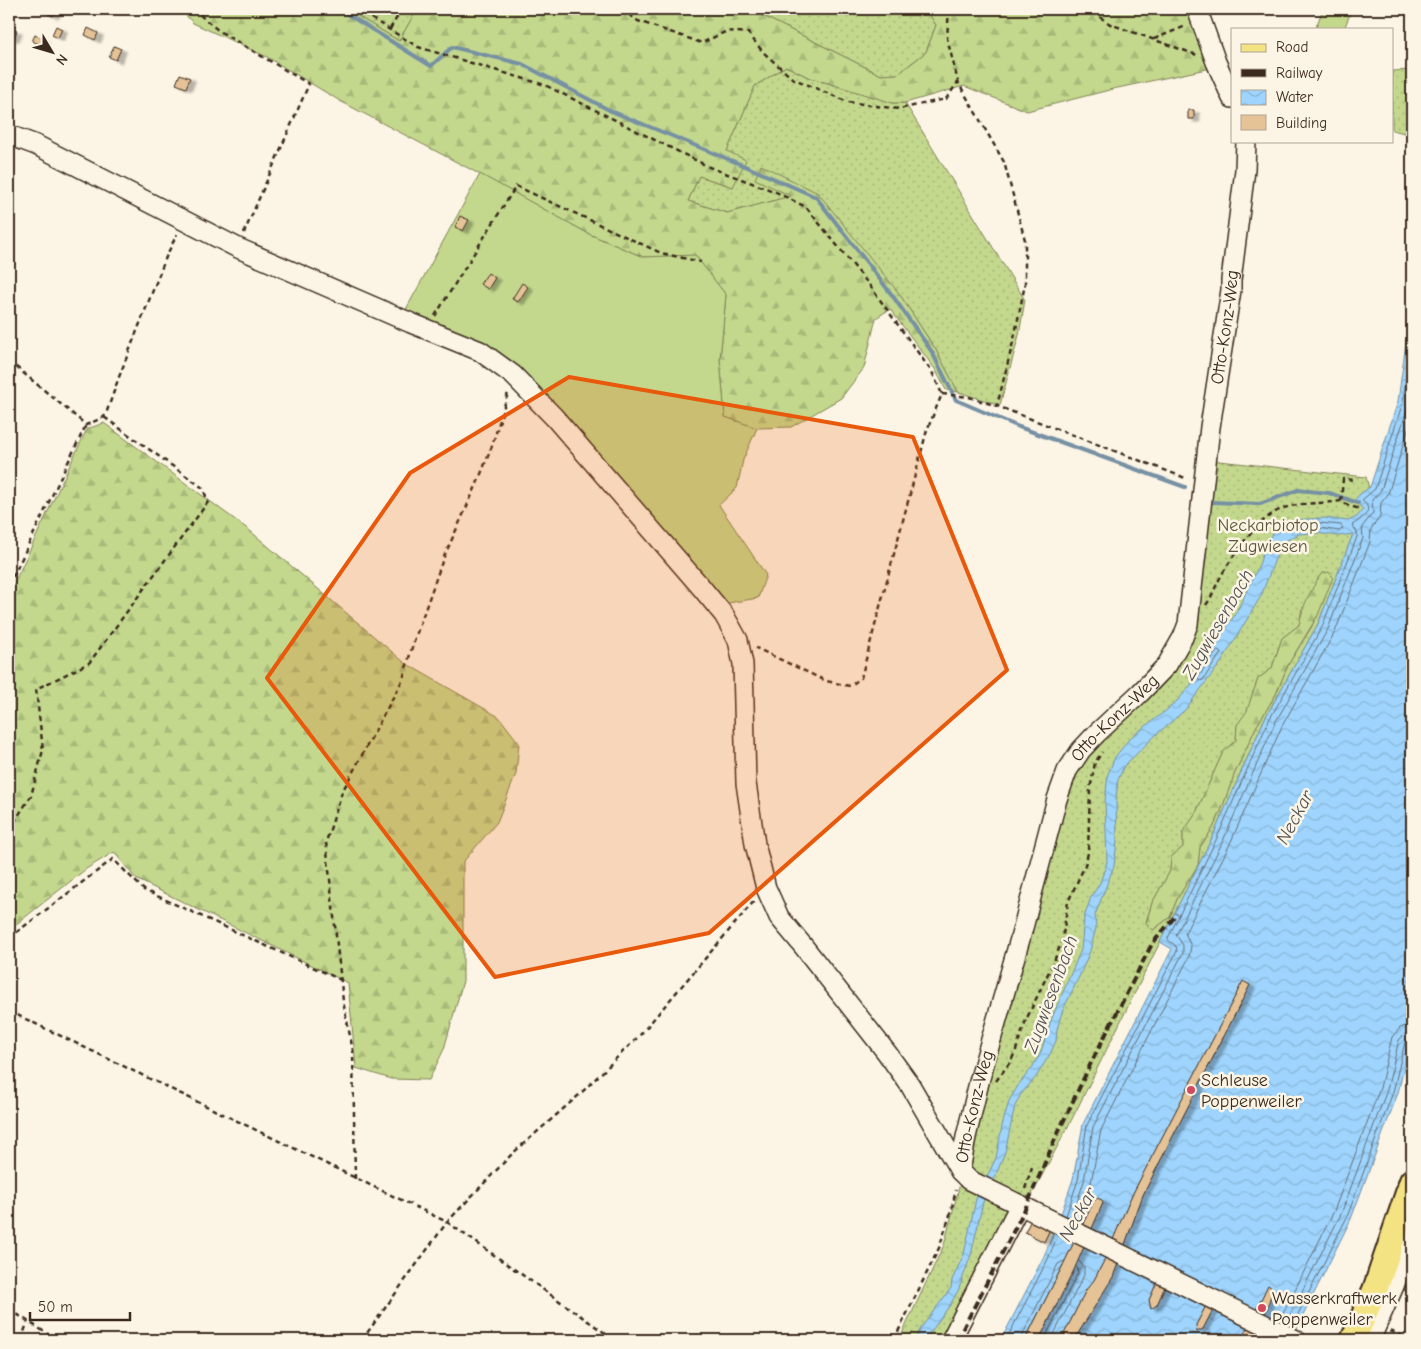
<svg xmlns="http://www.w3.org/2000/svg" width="1421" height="1349" font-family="'Comic Neue',sans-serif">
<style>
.grass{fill:url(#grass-dots);stroke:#7f8156;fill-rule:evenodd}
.forest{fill:url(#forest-firs);stroke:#7f8156}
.garden{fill:#c3d88d;stroke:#7f8156}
.water{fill:url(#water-waves);stroke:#7690a4}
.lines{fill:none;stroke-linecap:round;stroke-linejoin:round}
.shore{stroke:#636e77;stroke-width:1}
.stream{stroke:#7690a4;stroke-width:4}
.building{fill:#e5c397;stroke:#3b2a1e;filter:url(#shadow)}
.minor-casing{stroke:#3b2a1e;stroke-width:22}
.major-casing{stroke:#3b2a1e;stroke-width:28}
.path{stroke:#3b2a1e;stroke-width:2.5;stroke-dasharray:5 4;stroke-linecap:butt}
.minor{stroke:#fcf5e5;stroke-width:19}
.major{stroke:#f4e382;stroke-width:24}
.rail{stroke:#3b2a1e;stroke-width:4;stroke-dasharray:8 4;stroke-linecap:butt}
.marked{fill:#e8590c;fill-opacity:0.2;stroke:#e8590c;stroke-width:4;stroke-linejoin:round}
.poi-dot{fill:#d1495b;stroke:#fcf5e5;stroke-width:2}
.labels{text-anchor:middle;stroke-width:5;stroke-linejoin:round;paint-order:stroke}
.street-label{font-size:18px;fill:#3b2a1e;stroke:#fcf5e5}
.park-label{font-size:18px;fill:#5d563a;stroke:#fcf5e5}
.poi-label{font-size:18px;fill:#3b2a1e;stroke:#fcf5e5;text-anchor:start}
.water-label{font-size:19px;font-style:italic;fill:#545456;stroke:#fcf5e5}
</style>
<defs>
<pattern id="grass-dots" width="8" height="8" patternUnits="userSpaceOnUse" patternTransform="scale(1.25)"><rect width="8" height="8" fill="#c3d88d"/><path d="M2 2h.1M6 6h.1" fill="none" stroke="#a8ba79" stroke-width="1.8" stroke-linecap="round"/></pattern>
<pattern id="forest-firs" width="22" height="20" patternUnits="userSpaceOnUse" patternTransform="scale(1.25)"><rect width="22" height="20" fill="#c3d88d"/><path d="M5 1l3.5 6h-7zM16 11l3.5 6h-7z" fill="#a8ba79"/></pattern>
<pattern id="water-waves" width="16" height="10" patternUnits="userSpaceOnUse" patternTransform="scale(1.25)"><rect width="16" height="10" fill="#9ed4fd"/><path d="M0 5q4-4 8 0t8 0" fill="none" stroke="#89b6d8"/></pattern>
<filter id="shadow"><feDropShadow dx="5.5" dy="3" stdDeviation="1" flood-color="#0004"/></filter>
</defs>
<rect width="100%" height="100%" fill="#fcf5e5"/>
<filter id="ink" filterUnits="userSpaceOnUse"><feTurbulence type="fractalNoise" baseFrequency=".02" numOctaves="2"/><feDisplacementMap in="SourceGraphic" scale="10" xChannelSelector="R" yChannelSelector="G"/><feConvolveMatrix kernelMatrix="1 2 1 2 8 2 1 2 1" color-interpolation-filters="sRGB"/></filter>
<g filter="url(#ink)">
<path class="grass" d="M346,9H417L399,41Z
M749,9H926L936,25L926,52L898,74L881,75Z
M786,66L808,77L893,103H905L1025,300L1019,335L1000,405L958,392L936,350L898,292L792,196L727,213L688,201L699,176L733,187L727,151L755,86Z
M1412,70V135L1392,130V71Z
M1210,460L1366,477L1369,488L1363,509L1318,624L1265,718L1212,838L1072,1119L1031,1196L963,1340H899L944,1245L1061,796L1088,746L1189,639ZM1325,598L1311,628L1288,665L1276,694L1256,727L1234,775L1221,811L1213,828L1200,847L1198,865L1177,899L1170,917L1153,930L1146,922L1152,903L1170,871L1171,857L1183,847V832L1195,815L1223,752L1236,740L1237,725L1248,711L1251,698L1258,679L1272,668L1282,638L1299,625L1302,608Z"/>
<path class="forest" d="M180,9H346L399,41L417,9H749L881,75L898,74L926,52L936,25L926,9H1193L1211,68L1113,89L1027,111L964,86L905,103H893L808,77L786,66L755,86L727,151L746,160L733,187L699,176L688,201L727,213L791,196L755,179L761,165L818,193L898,292L936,350L958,392L946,390L935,369L890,309L876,318L864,368L841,398L791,427L757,428L725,417L720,359L726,295L695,256L643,257L589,234L468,168L340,101L267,57L193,23Z
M104,423L249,530L405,663L499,717L519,743L516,774L497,822L463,862V981L444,1049L429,1080L391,1079L356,1068L348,983L136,879L114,852L86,869L9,930V594L87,429Z
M1329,572L1333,577L1318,615L1288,665L1276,694L1256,727L1234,775L1221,811L1213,828L1200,847L1198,865L1177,899L1170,917L1153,930L1146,923L1152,903L1170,871L1171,857L1183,847V832L1195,815L1223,752L1236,740L1237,725L1247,711L1251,698L1258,679L1272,668L1282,638L1299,625C1303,604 1310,592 1321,574Z"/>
<path class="garden" d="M1323,9H1352L1344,29H1320L1316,27Z
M480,174L589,234L643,257L695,255L726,295L720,359L725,417L757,428L743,460L737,488L719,505L766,575L758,598L728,603L538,386L511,360L465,338L404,313Z"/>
<path class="water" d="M1412,298V1034L1398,1093L1351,1219L1291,1340H1039L1074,1271L1063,1265L1025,1340H1001L1044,1256L1060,1217L1073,1179L1083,1124L1172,949L1160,942L1212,838L1265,718L1318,624L1353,534L1339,536L1316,533L1299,534L1287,540L1277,554L1261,596L1222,661L1185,710L1157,734L1124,766L1118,780L1116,797L1117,842L1114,866L1095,915L1096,928L1090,951L1079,977L1062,1012L1057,1029L1056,1041L1050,1054L1036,1077L1021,1094L1015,1106L1005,1152L994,1180L983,1202L971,1255L958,1291L950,1305L925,1340H915L921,1328L951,1288L952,1280L964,1254L976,1199L996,1158L1002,1126L1009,1101L1019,1084L1032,1068L1041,1052L1051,1020L1081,950L1084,918L1091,897L1100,883L1107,862L1105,801L1108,774L1115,757L1130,738L1168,709L1179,699L1191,685L1195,672L1211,651L1236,613L1259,565L1266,542L1274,532L1283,525L1294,520L1324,518L1348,521L1357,517L1363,509L1354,501L1360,494L1370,487L1398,401Z"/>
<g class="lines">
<path class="shore" d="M1319,523L1341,525L1343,528L1339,531L1319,528L1317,525Z
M1218,651L1221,653L1203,680L1199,681L1198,679L1205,666Z
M1066,1216L1078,1180L1087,1125L1177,951L1176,946L1168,940V938L1216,840L1269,720L1322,627L1357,537V532L1352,525C1357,522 1371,514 1367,506C1366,504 1363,502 1362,500L1375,489L1403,402L1412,334
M1072,1218L1084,1181L1093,1127L1183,953V945L1176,935L1222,843L1275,723L1328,629L1363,538L1362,527L1373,513L1372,500L1381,490L1409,404L1412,379
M1078,1222L1091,1183L1101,1130L1189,957L1191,946L1185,933L1229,846L1282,726L1335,632L1370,542L1371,529L1380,517L1381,503L1388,494L1412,417
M1280,1320L1334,1211L1380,1088L1392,1037L1400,1028L1412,1024
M1286,1323L1341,1214L1387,1090L1399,1040L1405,1034L1412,1032
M1292,1326L1347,1217L1393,1092L1405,1042L1408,1039L1412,1038
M1006,1340L1048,1259L1058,1235
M1021,1340L1022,1336L1058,1264L1064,1261
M1044,1340L1078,1273L1077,1267
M1051,1340L1084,1275V1267L1079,1261"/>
<path class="stream" d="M339,9L431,66L452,47L522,64L611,111L745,166L816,197L892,295L932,352L956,400L1019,427L1185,487
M1212,502L1260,504L1298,490L1329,493L1358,503"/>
</g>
<path class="building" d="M46,9H56L53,16L44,12Z
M56,26L62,29L58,38L52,35Z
M9,28L17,31L13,39L9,37Z
M88,28L98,33L95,40L85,35Z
M35,35L44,39L41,45L32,41Z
M114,46L121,49L116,60L109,57Z
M180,74L190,78L186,88L176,84Z
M1188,110H1194V119H1188Z
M460,216L469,220L463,231L455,227Z
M488,273L495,278L488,289L480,284Z
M522,283L528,287L518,302L512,299Z
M1243,981L1250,985L1143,1195L1113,1277L1074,1340H1061L1086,1290L1094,1280L1104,1261L1130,1199Z
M1097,1198L1102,1200L1103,1203L1074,1270L1039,1340H1025L1063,1265L1094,1201Z
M1032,1218L1051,1227L1044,1242L1025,1232Z
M1161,1273L1169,1277L1157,1305L1151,1309L1149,1300Z
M1268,1285L1273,1289L1257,1340H1242Z
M1406,1285L1412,1288L1411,1293L1404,1290Z
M1211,1296L1218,1300L1203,1329L1197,1332L1196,1325Z"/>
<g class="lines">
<g class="minor-casing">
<g id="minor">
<path d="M1197,9L1216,62L1232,98"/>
<path d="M9,135L36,145L238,248L411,323L480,351L513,375L554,417L701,587L724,615L738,640L743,664L746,783L755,844L766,888L779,917L804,947L887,1053L910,1085L960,1171L969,1180L1296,1340"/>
<path id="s1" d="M960,1171L966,1137L980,1078L1020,939L1057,799L1067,771L1081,750L1096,734L1140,693L1167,665L1183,637L1188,624L1210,427L1231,290V280L1245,170L1246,141"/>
<path d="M951,1340L1020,1205"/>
<path d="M1370,1340L1394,1286L1412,1237"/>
</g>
</g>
<g class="major-casing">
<path id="major" d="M1353,1340L1375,1290L1412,1181"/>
</g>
<path class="path" d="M193,9L219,31L309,84L244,233
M356,9L418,47L545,85L709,167L776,192L806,207L870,286L932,372L942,394L927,430L861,678L850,686L826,681L756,648
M622,9L638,21L702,43L727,31L748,33L763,52L792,78L848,102L899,109L946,99L958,82
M949,9L947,38L958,82L1004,162L1025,240V284L1015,334L997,406
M1067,9L1070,13H1094L1110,24L1197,55
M390,29L402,9
M1154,39L1186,26
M435,316L516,186L661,253L701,262
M9,361L86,425L104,417L107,411L119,377L166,257L177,234
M942,394L969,397L997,406L1188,479
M1341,501L1343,479L1356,480
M9,585L86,425
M1206,605C1212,597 1215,587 1220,578C1232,556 1259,516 1284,508C1302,502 1322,504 1341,501L1349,506L1361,509
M9,830L31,796L43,750L36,689L89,663L208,502L203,488L104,417
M9,938L113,859L144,890L341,980
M9,1011L447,1222L615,1340
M996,1081L1011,1061L1016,1050L1026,1020L1054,961L1062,941L1068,902L1085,865L1088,853L1090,789L1095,763L1102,752
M355,1179L353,1051L343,1001L326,842L342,792L403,679L413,644L443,559L477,484L492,446L508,393
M1025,1189L1032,1167
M9,1309L57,1340
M1390,1331L1411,1340
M21,1340L28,1321
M362,1340L447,1222L512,1154L579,1095L640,1035L755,900
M894,1340L939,1248L950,1215L956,1190"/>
<use href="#minor" class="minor"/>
<use href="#major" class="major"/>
<path class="rail" d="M957,1340L1026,1207L1056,1137L1091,1063L1152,944L1177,914"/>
</g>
</g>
<path class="marked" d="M569,377L913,437L1007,670L709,933L495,977L267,678L410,473Z"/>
<g class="poi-dot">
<circle cx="1191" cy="1090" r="5"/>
<circle cx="1262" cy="1308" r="5"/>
</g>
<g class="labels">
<g class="street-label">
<text dy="6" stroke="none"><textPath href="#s1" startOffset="906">Otto-Konz-Weg</textPath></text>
<text dy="6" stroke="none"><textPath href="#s1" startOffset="486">Otto-Konz-Weg</textPath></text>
<text dy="6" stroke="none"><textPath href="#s1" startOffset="66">Otto-Konz-Weg</textPath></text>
</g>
<g class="park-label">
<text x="1268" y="531">Neckarbiotop<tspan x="1268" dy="21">Zugwiesen</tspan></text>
</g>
<g class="poi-label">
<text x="1201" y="1086">Schleuse<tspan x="1201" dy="21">Poppenweiler</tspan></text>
<text x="1272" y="1304">Wasserkraftwerk<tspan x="1272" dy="21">Poppenweiler</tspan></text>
</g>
<g class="water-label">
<text transform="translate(1217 624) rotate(-60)" y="7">Zugwiesenbach</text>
<text transform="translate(1294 817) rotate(-62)" y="7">Neckar</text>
<text transform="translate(1050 994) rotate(-70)" y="7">Zugwiesenbach</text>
<text transform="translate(1077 1214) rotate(-61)" y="7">Neckar</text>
</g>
</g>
<rect width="1421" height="1349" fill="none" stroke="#fcf5e5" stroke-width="30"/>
<rect x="15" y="15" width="1391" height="1319" fill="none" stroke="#3b2a1e" stroke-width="2" filter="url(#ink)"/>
<rect x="1231" y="28" width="162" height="115" fill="#fcf5e5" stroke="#afa495"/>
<rect x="1241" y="44" width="25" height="8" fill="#f4e382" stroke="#afa495"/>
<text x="1276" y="52" font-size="15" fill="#3b2a1e">Road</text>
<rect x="1241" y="69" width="25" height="8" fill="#3b2a1e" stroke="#afa495"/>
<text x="1276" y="78" font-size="15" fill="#3b2a1e">Railway</text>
<rect x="1241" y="90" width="25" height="15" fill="url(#water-waves)" stroke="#afa495"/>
<text x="1276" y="102" font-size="15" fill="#3b2a1e">Water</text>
<rect x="1241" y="115" width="25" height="15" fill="#e5c397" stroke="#afa495"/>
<text x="1276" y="128" font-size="15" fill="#3b2a1e">Building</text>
<g transform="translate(52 52) rotate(128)" stroke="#fcf5e5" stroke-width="4" paint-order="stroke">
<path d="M0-4L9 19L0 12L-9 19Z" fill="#3b2a1e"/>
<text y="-8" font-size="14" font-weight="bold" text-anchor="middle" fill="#3b2a1e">N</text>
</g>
<path d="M30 1312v8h100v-8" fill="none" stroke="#3b2a1e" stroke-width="2.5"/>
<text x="38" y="1312" font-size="15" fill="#3b2a1e" stroke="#fcf5e5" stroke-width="4" paint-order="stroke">50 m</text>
</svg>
